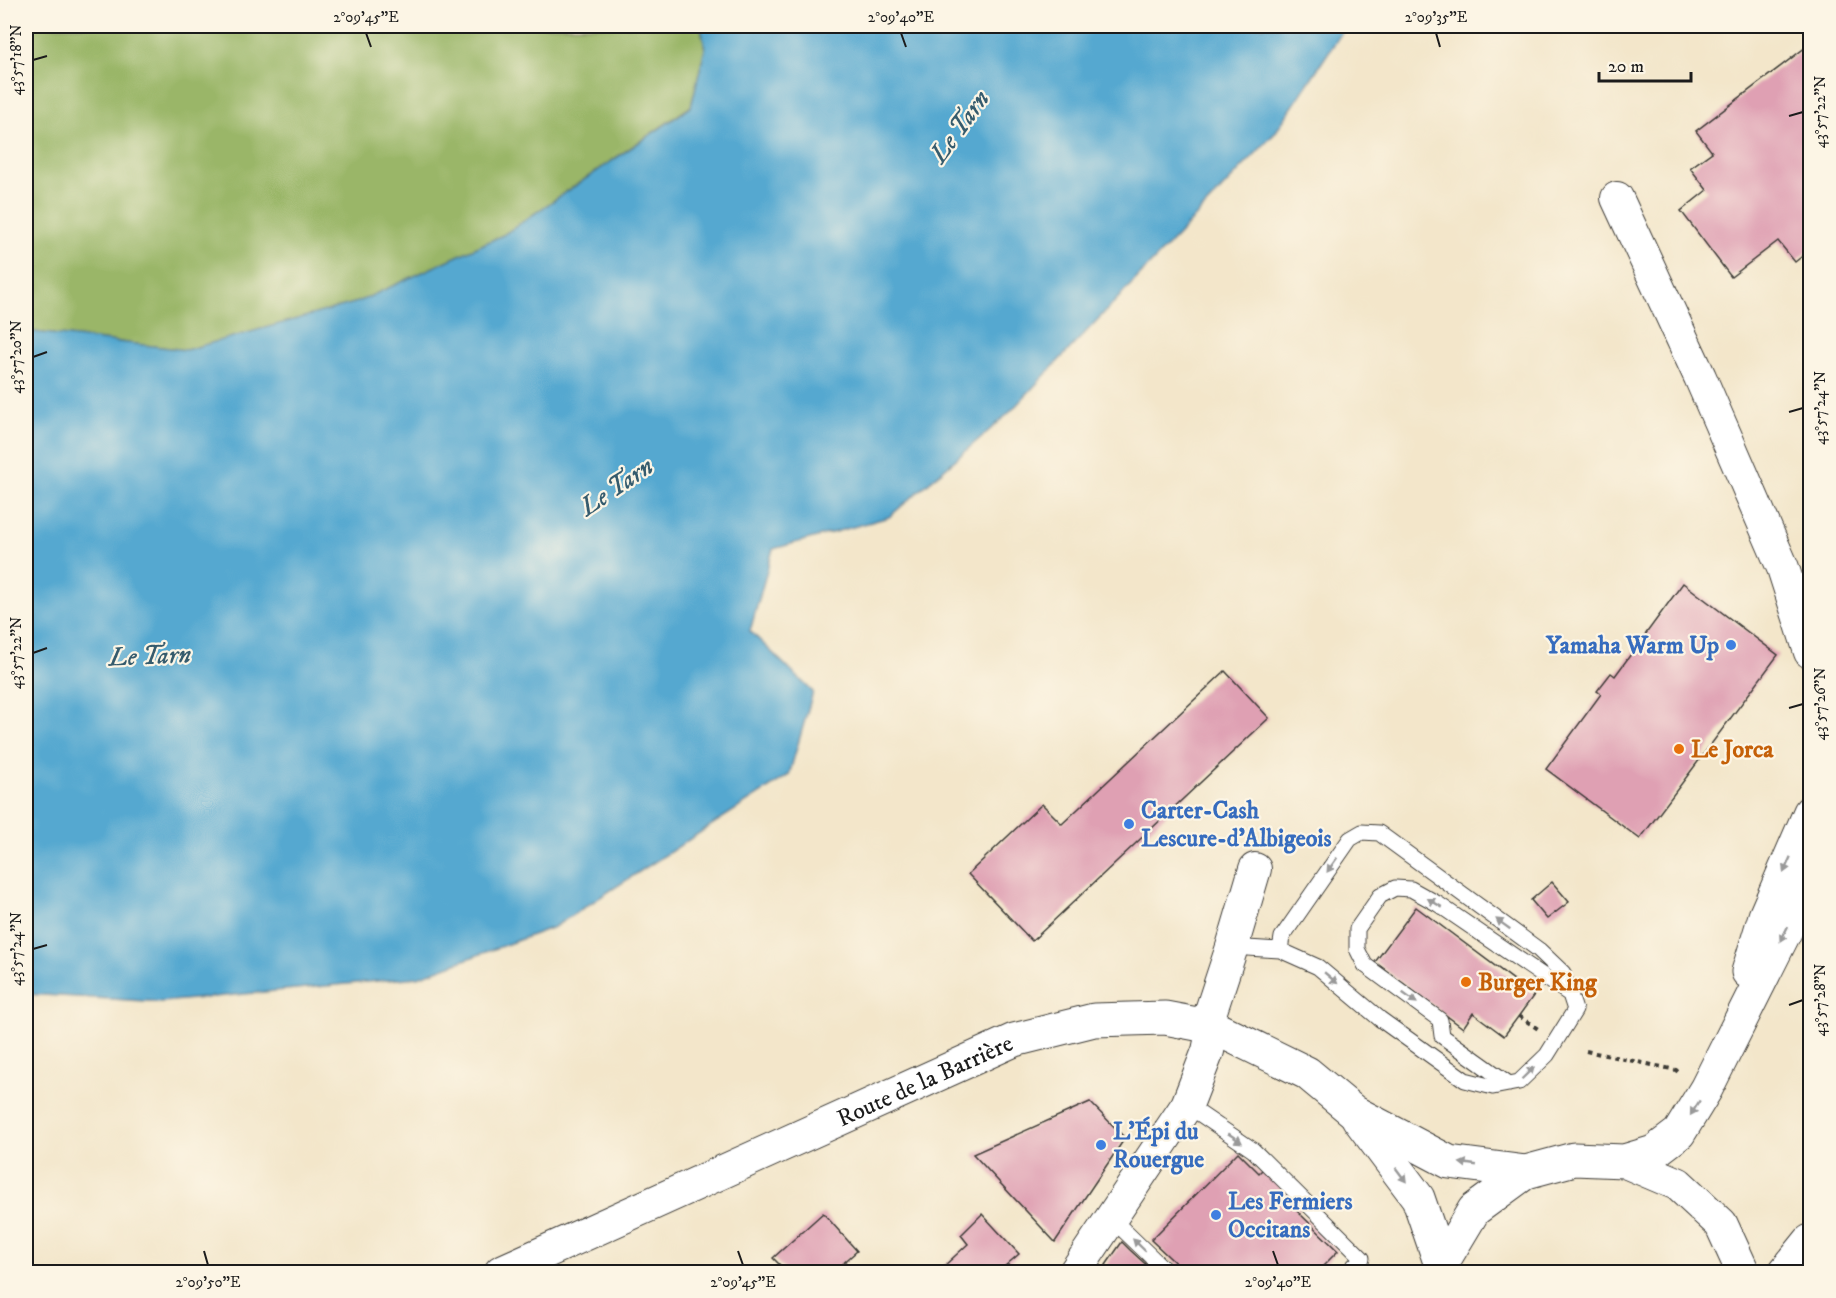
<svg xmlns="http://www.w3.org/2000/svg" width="1836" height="1298" font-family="'IM FELL DW Pica',serif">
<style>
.forest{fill:#9ab668;stroke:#5b6942;stroke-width:1.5}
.water{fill:#54a8d0;stroke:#386276;stroke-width:1.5}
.building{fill:#dfa0b3}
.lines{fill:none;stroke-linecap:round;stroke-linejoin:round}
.lane-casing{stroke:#3c3a36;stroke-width:17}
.street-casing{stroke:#3c3a36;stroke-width:34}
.secondary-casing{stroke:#3c3a36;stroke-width:35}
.primary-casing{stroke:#3c3a36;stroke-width:35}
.path{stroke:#3c3a36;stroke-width:4;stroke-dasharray:4.5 4.5;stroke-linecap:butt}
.lane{stroke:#fff;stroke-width:15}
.street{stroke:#fff;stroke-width:32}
.secondary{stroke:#fff;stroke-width:33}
.primary{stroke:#fff;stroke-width:33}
.oneway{fill:#999}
.ticks{fill:none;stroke:#1c1c1c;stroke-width:2}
.shop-dot{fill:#3f7fe0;stroke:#fcf5e5;stroke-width:2}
.food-dot{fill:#e8710a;stroke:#fcf5e5;stroke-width:2}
.labels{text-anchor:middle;stroke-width:4.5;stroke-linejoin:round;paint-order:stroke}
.shop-label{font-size:24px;font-weight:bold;fill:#366cbe;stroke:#fcf5e5;text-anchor:start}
.food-label{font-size:24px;font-weight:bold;fill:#c56008;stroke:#fcf5e5;text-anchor:start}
.street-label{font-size:24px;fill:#1c1c1c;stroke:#fcf5e5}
.water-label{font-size:26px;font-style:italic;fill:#355b6d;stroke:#fcf5e5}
.neatline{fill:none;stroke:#1c1c1c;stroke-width:2}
.ticks-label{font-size:15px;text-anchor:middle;fill:#1c1c1c}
</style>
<rect width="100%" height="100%" fill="#fcf5e5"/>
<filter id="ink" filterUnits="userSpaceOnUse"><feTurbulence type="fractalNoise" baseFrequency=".0167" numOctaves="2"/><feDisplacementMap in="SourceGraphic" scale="12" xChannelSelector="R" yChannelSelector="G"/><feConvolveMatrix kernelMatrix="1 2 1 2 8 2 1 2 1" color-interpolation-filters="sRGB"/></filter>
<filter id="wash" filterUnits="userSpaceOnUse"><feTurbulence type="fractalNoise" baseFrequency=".008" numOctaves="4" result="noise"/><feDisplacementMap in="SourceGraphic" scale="24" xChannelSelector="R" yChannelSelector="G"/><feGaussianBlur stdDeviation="1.35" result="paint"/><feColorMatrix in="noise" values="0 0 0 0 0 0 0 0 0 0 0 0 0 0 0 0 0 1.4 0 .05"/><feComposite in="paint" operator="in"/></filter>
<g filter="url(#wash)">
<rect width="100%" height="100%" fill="#f3e6ca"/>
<path class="forest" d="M26,26H701L705,49L691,106L503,235L358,302L186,350L26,331Z"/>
<path class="water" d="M701,26H1346L1275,133L1008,414L889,517L773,549L750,631L813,692L789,775L554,927L418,977L162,1002L26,994V331L186,350L358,302L503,235L691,107L705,49Z"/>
<g id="blocks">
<path class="building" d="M1810,44V250L1795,262L1778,241L1731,277L1681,211L1707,190L1690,168L1712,152L1696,131Z
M1683,583L1778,655L1640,839L1546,769L1601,694L1597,691L1611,673L1615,676Z
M1225,671L1269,718L1032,941L968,874L1042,804L1062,824Z
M1552,882L1569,902L1547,919L1531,900Z
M1416,907L1534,995L1504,1036L1473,1013L1463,1028L1375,962Z
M1090,1102L1125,1138L1055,1242L973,1154Z
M1238,1152L1259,1173L1263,1169L1301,1207L1297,1211L1338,1251L1317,1272H1185L1151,1240Z
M823,1213L857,1251L833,1272H787L773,1258Z
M982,1214L1019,1254L998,1272H948L943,1267L968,1244L961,1235Z
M1122,1242L1130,1250L1154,1272H1113L1106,1265Z"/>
</g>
</g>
<g filter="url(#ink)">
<use href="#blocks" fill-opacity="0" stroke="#3c3a36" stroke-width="1.5"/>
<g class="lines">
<g class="lane-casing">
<path id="lane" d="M1232,947L1280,950L1318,967L1380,1019L1465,1080L1493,1087L1519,1082L1547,1055L1575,1010L1563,973L1539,950L1379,833L1362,832L1350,839L1282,937L1280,950
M1509,1084L1442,1036L1440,1020L1365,965L1357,949V929L1380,896L1395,888L1411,889L1438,904L1571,995
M1187,1105L1253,1150L1362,1258L1348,1272
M1111,1218L1167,1272"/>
</g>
<g class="street-casing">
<path id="street" d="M1617,198L1700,377L1783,568L1810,652
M1206,1026L1232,947L1255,869
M1075,1272L1187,1105L1208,1051L1213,1027"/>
</g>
<g class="secondary-casing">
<g id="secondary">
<path d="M1358,1118L1418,1198L1441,1265"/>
<path id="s1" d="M501,1272L1014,1040L1094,1020L1165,1018L1213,1027L1307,1073L1354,1112L1449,1162L1526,1172"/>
</g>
</g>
<g class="primary-casing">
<path id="primary" d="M1748,972L1765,916L1810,812
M1624,1161L1654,1152L1679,1133L1706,1089L1810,882
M1439,1272L1441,1265L1474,1210L1526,1172L1574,1159L1624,1161L1678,1184L1721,1224L1743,1272
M1785,1272L1810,1241"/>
</g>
<path class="path" d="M1519,1016L1538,1029
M1586,1051L1676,1070L1678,1072"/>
<use href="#lane" class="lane"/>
<use href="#street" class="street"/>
<use href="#secondary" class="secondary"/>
<use href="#primary" class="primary"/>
</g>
<defs><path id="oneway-solid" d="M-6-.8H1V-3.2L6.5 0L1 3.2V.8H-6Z" transform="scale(1.5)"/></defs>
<g class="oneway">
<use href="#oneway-solid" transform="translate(1332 865) rotate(125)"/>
<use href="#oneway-solid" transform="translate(1787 865) rotate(114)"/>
<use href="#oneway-solid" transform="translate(1435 903) rotate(-149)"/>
<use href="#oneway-solid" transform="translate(1503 924) rotate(-144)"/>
<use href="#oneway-solid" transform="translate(1784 934) rotate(117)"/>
<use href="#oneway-solid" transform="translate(1331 978) rotate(40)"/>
<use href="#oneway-solid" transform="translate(1410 998) rotate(36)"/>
<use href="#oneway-solid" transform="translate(1528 1073) rotate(-44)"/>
<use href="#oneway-solid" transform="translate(1695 1108) rotate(122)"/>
<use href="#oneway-solid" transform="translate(1235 1138) rotate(34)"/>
<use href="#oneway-solid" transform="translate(1468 1164) rotate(-172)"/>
<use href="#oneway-solid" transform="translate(1401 1175) rotate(53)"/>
<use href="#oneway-solid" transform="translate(1139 1245) rotate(-136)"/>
</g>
</g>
<path class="ticks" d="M366,33L371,47M901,33L906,47M1436,33L1440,47M33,60L47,56M1789,116L1803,112M33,357L47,352M1789,412L1803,408M33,653L47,648M1789,708L1803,704M33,949L47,945M1789,1005L1803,1000M204,1251L208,1265M738,1251L743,1265M1273,1251L1278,1265"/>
<g class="shop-dot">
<circle cx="1731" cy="645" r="6"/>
<circle cx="1129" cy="824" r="6"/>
<circle cx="1101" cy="1145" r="6"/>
<circle cx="1216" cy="1215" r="6"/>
</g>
<g class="food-dot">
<circle cx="1679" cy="749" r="6"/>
<circle cx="1466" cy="982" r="6"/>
</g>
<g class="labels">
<g class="shop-label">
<text x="1719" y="653" text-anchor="end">Yamaha Warm Up</text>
<text x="1141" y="818">Carter-Cash<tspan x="1141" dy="28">Lescure-d'Albigeois</tspan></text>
<text x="1113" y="1139">L'Épi du<tspan x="1113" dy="28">Rouergue</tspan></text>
<text x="1228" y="1209">Les Fermiers<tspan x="1228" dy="28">Occitans</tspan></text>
</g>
<g class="food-label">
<text x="1691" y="757">Le Jorca</text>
<text x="1478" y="990">Burger King</text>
</g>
<g class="street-label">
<text dy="8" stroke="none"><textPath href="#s1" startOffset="465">Route de la Barrière</textPath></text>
</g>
<g class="water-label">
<text transform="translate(959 126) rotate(-54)" y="9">Le Tarn</text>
<text transform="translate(616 486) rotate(-34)" y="9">Le Tarn</text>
<text transform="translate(150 655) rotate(-2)" y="9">Le Tarn</text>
</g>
</g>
<rect width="1836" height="1298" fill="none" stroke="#fcf5e5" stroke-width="66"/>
<path d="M1599 72v9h92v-9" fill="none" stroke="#1c1c1c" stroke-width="3"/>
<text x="1608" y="72" font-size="18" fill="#1c1c1c" stroke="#fcf5e5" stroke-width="4.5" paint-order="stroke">20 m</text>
<rect x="33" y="33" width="1770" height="1232" class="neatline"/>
<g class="ticks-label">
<text x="366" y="22">2°09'45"E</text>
<text x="901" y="22">2°09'40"E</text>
<text x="1436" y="22">2°09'35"E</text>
<text transform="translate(16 60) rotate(-90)" y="5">43°57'18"N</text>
<text transform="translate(1820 112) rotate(-90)" y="5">43°57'22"N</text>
<text transform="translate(16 357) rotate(-90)" y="5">43°57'20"N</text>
<text transform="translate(1820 408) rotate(-90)" y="5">43°57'24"N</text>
<text transform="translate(16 653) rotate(-90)" y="5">43°57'22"N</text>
<text transform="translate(1820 704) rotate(-90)" y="5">43°57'26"N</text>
<text transform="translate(16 949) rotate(-90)" y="5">43°57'24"N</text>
<text transform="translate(1820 1000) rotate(-90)" y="5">43°57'28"N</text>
<text x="208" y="1287">2°09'50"E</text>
<text x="743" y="1287">2°09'45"E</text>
<text x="1278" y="1287">2°09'40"E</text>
</g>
</svg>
